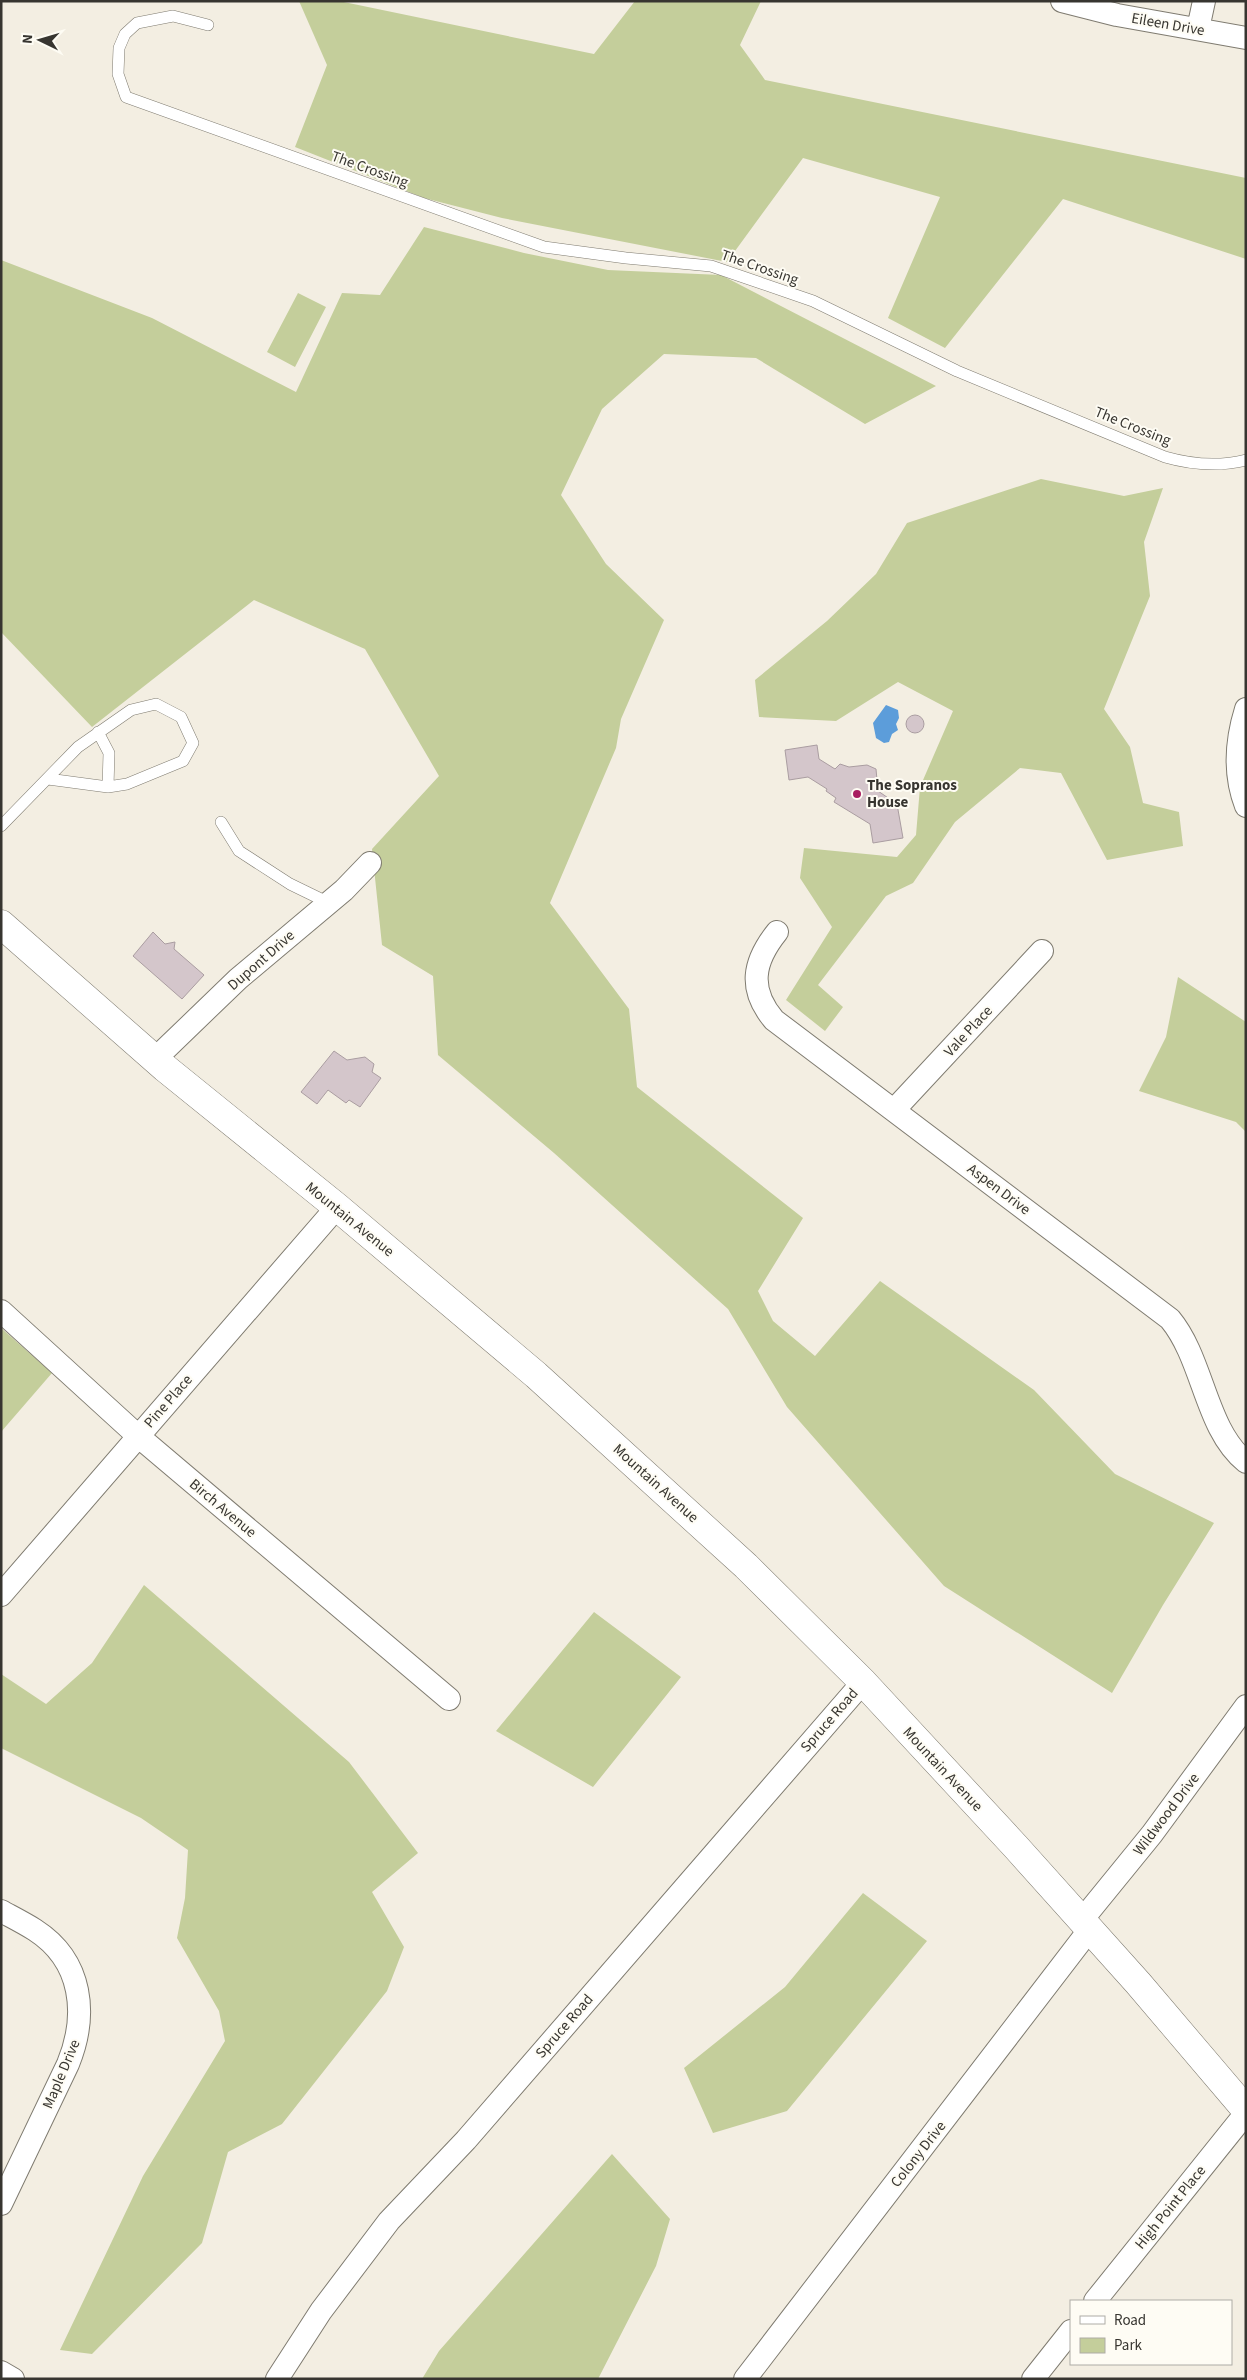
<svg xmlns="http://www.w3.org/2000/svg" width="1247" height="2380" font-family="'Source Sans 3',sans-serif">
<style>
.green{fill:#c4ce9b}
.water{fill:#5c9dda}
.building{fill:#d4c6cb;stroke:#aa9da1}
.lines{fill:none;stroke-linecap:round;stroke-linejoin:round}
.lane-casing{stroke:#7f7b70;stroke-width:12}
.street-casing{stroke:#7f7b70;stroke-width:24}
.secondary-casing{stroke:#7f7b70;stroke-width:29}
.lane{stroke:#fff;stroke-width:11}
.street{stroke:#fff;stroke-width:22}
.secondary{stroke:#fff;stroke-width:28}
.poi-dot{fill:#a81d60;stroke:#fefcf4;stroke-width:2}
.labels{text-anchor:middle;stroke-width:4;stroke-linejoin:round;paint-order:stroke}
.street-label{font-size:15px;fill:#373530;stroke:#fefcf4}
.poi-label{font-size:15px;font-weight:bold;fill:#373530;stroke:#fefcf4;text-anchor:start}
</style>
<rect width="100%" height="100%" fill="#f3eee2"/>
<path class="green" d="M299,1H339L594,54L635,1H761L740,45L765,80L1246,178V259L1063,199L945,348L888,318L940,197L803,158L727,262L502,218L424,198L295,147L327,65Z
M424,227L524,253L608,270L721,275L936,386L865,424L756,358L664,354L602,409L561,495L606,564L664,620L621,719L616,748L550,903L629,1009L637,1087L803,1218L758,1291L773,1321L815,1356L880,1281L1034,1390L1115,1474L1214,1523L1163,1605L1112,1693L944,1586L787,1407L728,1309L554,1153L438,1055L433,976L382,945L372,849L439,776L365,649L254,600L92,727L1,632V260L152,318L296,392L342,293L380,295Z
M298,293L326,307L295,367L267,352Z
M1041,479L1124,496L1163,488L1144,542L1150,596L1104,709L1130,747L1143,803L1179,812L1183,846L1107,860L1061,773L1020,768L955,822L913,883L886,896L818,985L843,1007L825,1031L786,1000L832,927L800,878L804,848L897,857L916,835L920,787L953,711L898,682L836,721L759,717L755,680L827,621L876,574L907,523Z
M1178,977L1246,1022V1132L1236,1122L1139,1091L1166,1037Z
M1,1328L52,1373L1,1432Z
M144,1585L349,1762L418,1853L372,1892L404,1947L387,1991L282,2124L228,2152L202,2243L92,2354L60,2350L143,2176L225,2041L219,2011L177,1938L185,1898L188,1850L141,1818L1,1748V1674L46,1704L92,1663Z
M594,1612L681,1677L593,1787L496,1731Z
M863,1893L927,1941L787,2111L713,2133L684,2068L785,1987Z
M612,2154L670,2219L656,2266L598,2379H422L439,2351Z"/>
<path class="water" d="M886,705L898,710L899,718L896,724L898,730L892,734L889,742L884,743L876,738L873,723Z"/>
<path class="building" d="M906 724a9 9 0 1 1 18 0a9 9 0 1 1-18 0Z
M817,745L819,759L835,769L840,764L849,767L867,765L876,769L878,791L897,804L903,838L873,843L870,824L834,802L836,798L826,791L827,789L808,777L789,780L785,750Z
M153,932L165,944L175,942L174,949L204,975L182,999L133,956Z
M334,1051L347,1060L365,1057L374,1064L372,1072L381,1078L360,1107L349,1100L346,1103L328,1090L317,1104L301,1092Z"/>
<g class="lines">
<g class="lane-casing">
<path id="lane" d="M208,25L173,16L137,23L125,34L119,48L118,74L126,97L544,247L626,258L711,266L813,301L957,371L1165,457C1193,465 1218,467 1246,460
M98,732L109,753L108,787
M221,822L239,851L290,884L329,903
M1,826L78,747L131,710L156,704L181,717L193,743L183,761L127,784L108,787L48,779"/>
</g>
<g class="street-casing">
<path id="street" d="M1062,1L1117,15L1246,38
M1198,29L1204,1
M1246,709C1236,741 1234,775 1246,806
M777,932C753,962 748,989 774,1020L1170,1319C1204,1360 1205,1429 1246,1462
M155,1059L238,979L344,890L370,863
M894,1110L1042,951
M1,1311L138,1436L449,1699
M1,1595L337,1207
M1,1911C12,1917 24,1923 35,1930C83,1961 88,2015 68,2064L1,2204
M1082,1920L1152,1834L1246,1706
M1095,2301L1246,2113
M1,2372L13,2379
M277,2379L321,2311L389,2221L466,2140L863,1682
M745,2379L1090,1929
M1033,2379L1071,2331"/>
</g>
<g class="secondary-casing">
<path id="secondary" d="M1,924L165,1068L337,1207L536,1375L746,1566L863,1682L1016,1847L1138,1983L1246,2110"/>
</g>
<use href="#lane" class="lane"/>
<use href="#street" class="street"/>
<use href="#secondary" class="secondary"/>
</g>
<circle class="poi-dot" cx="857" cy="794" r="5"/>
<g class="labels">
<g class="street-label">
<text transform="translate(1168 24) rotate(10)" y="5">Eileen Drive</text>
<text transform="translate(370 169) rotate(20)" y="5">The Crossing</text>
<text transform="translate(760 267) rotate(19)" y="5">The Crossing</text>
<text transform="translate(1133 426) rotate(22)" y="5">The Crossing</text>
<text transform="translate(261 960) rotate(-41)" y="5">Dupont Drive</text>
<text transform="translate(968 1031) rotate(-47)" y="5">Vale Place</text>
<text transform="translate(999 1189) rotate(37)" y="5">Aspen Drive</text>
<text transform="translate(350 1219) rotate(39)" y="5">Mountain Avenue</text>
<text transform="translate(168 1401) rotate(-49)" y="5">Pine Place</text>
<text transform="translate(656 1483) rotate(42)" y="5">Mountain Avenue</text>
<text transform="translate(223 1508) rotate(40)" y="5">Birch Avenue</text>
<text transform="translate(829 1720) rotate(-49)" y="5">Spruce Road</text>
<text transform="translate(943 1769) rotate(47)" y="5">Mountain Avenue</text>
<text transform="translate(1166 1814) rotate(-53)" y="5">Wildwood Drive</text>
<text transform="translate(564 2026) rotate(-49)" y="5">Spruce Road</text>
<text transform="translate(61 2074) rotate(-67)" y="5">Maple Drive</text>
<text transform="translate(918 2154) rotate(-52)" y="5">Colony Drive</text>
<text transform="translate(1170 2207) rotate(-51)" y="5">High Point Place</text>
</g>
<g class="poi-label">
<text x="867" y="790">The Sopranos<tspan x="867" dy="17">House</tspan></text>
</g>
</g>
<rect width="1247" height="2380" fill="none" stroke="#373530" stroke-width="5"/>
<rect x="1070" y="2300" width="162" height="65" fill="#fefcf4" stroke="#aeaca6"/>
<rect x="1080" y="2316" width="25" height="8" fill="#ffffff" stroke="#aeaca6"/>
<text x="1114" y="2325" font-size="15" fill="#373530">Road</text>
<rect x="1080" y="2338" width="25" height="15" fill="#c4ce9b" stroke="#aeaca6"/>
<text x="1114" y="2350" font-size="15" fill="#373530">Park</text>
<g transform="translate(40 40) rotate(275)" stroke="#fefcf4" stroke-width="4" paint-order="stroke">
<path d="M0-4L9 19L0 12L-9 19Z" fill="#373530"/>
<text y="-8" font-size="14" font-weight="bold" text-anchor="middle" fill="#373530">N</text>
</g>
</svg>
